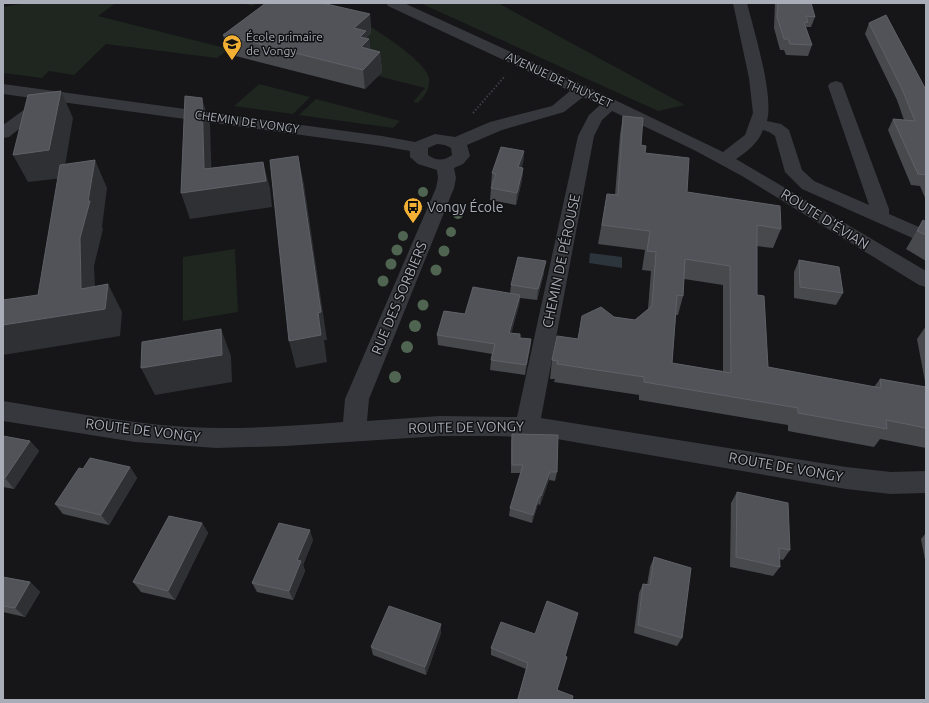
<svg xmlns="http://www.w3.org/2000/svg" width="929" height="703" font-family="Ubuntu,sans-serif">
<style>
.green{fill:#1e261f}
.water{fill:#2c353c}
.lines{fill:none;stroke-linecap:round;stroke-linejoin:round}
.path{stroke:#3d3f44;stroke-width:2;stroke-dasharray:1.5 2;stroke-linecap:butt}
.minor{fill:#37383d;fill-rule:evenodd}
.tree{fill:#506452}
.wall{fill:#47494d;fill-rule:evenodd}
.shaded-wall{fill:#2f3033}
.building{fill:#525359;stroke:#5f6168;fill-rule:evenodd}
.labels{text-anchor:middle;stroke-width:3;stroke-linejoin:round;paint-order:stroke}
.far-poi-label{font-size:12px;fill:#a8adb8;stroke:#111113;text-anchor:start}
.far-street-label{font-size:12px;fill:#a8adb8;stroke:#111113}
.poi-label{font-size:14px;fill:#a8adb8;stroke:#111113;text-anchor:start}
.street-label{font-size:14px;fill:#a8adb8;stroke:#111113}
</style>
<rect width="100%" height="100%" fill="#161618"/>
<path class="green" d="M26,3H116L98,16L229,49L217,58L106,44L74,75L49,71L42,78L3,73V7Z
M241,3C261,3 280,3 300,3C307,3 317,1 324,3C345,8 418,54 427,73C433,84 426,95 418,103L413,102L425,88L378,76L382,72L356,47L371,33L256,3L253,6Z
M420,3H498L685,105L658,111Z
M259,84L310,97L293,114L234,106Z
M316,99L400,121L393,128L299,115Z
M235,249L238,312L183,321V257Z"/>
<path class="water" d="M590,253L622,257V268L589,263Z"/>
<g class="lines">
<path class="path" d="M473,113L505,76"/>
<path class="minor" d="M386,3H404L588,87L723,152L745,135L753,113L749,78L733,3H747C754,31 774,95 767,121L781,124L789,130L802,170L814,181L869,205L828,86L830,83L836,81L842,83L889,209V214L926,230V244L802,189L785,172L775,136L769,132L763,130C758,143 748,151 736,159L926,271V287L919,285L742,176L694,150L612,111L602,120L594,136L541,418L846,467L891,472L926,471V493L891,494L846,489L551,438L495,436H440L286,446L216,448L135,442L3,421V401C64,411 125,423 187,427C239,430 291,426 343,422L345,399L436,188L438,178L437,170L418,164L410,157V151L382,146L54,101L9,137L3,138V125L39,99L3,94V84L382,136L415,142L435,134L455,137L490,122L552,106L570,91L388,6ZM583,97L600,105L589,115L578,136L517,417L440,416L367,421L369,399L454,188L456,178L454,168L463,164L470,156L467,145L502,130L564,112ZM437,144L445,145L451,148L452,155C444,161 436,161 428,155V148Z"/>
</g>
<g class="tree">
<circle cx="423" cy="192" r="5"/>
<circle cx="414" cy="212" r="5"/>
<circle cx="458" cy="214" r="5"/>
<circle cx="451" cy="232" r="5"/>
<circle cx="403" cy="236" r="5"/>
<circle cx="397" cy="250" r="5.5"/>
<circle cx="444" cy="251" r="5.5"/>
<circle cx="391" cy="264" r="5.5"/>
<circle cx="436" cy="270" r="5.5"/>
<circle cx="383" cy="281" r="5.5"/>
<circle cx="423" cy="305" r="5.5"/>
<circle cx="415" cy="326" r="6"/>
<circle cx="407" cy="347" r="6"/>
<circle cx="395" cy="377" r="6"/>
</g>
<path class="wall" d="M775,3H811L815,17L811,27H806L812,45L808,56L786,55L784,50H780L774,28Z
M370,14L371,33L367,37V39H369L370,49L380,52L382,72L365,89L228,54L223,35Z
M869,23L926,90V200L920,186L911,185L888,130L893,119L904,120L897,100L865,34Z
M623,116L645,153L687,192L781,229L773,248L757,246V295L768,367L874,387L880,379L926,387V448L880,439L874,447L788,431V425L639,400V395L554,382L555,379H550L552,360L578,339L614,317L635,320L648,309L651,271L642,270L645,250L598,244L607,194L615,195L620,135ZM684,279L723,285V371L672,363L676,315H678L683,296Z
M524,151L523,163L521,168H523L522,180L516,205L490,200L491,188L492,185H491L492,173Z
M923,220L926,222V261L906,249Z
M799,260L843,293L836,305L794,298V272Z
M544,273L537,300L520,298L519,305L511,333L520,338L531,339L530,349L525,375L490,370L491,360L492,354L438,345L437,335L510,293L511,285Z
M926,326V387L917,339Z
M512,434L557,472L555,481L549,480L540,505L538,504L532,523L509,516L510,508L521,473H511V442Z
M3,436L30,441L39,451L14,489L3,487Z
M130,467L137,478L109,525L63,514L55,504Z
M737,492L790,550L783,560L779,559L780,567L773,576L730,567L731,503Z
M202,523L208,533L175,600L141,592L133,582Z
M926,533V565L921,539Z
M313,540L303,565L305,571L293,600L257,592L252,583Z
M654,557L682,638L677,646L634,633L639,593L643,584L647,585L650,567Z
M3,577L30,582L40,592L25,617L3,612Z
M441,633L426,675L373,655L371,647Z
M491,648L565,656L557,690L572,700H517L526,669L491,655Z"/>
<path class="shaded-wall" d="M370,14L371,33L367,37V41L369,39L371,59L356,47L354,28Z
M380,52L382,72L365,89L363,70Z
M61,91L73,118L63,178L28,182L13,155Z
M202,98L210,124L212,188L263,162L270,188L272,207L190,219L181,193L204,169Z
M524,151L523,163L518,179V167Z
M298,156L304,184L327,340H324L327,362L296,368L289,341L318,313Z
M95,160L107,188L102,227L103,229L94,266L96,310L108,284L122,312L120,336L3,355V325L81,289L80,238L88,201Z
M523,168L522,180L516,205L517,193Z
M546,261L544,273L537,300L538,289Z
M520,295L519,305L509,343V333Z
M221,329L231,356L232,382L155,395L141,368Z
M531,339L530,349L525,375L526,365Z
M30,441L39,451L14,489L5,478Z
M130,467L137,478L109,525L101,515Z
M550,472L549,480L540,505L541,496Z
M539,496L538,504L532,523L533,515Z
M202,523L208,533L175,600L168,591Z
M310,530L313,540L303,565L305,571L293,600L289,591L297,560Z
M30,582L40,592L25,617L15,608Z
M441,624V633L426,675L425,667Z"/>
<path class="building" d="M266,3H322L370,14L354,28L366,31L360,37L369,39L361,47L380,52L363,70L223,35Z
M778,3H811L815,17L806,16L808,22L804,23L812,45L790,44L788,39H784L777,17Z
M886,15L926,90V175L918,174L893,119L915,121L902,89L869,23Z
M61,91L49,150L13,155L28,95Z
M185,96L202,98L204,169L263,162L266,181L181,193Z
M623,116L643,118L641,145L646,146L645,153L689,158L687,192L780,206L781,229L757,225V295L764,296L768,367L881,388L880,379L926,387V428L886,420L887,429L798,413V408L644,382V377L557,364L558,361L552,360L557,336L578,339L582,316L601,307L614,317L635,320L652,306L656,252L647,251L650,231L602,225L607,194L618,195ZM685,259L730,266L731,373L672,363L677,295L683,296Z
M501,147L524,151L518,167L523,168L517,193L491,188L496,174L492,173Z
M298,156L321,312L318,313L321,335L289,341L270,160Z
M95,160L88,201H90L80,238L81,289L108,284L105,309L3,325V300L38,295L60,165Z
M923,220L926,222V235L917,231Z
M518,257L546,261L538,289L511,285Z
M799,260L839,267L843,293L800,287Z
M473,287L520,295L509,333L520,334V338L531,339L526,365L491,360L495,344L437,335L444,311L465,314Z
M221,329L222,355L141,368L142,342Z
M512,434L558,435L557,472H550L541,496H539L533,515L510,508L523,465H512Z
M3,436L30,441L5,478H3Z
M90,458L130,467L101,515L55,504L79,468L83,469Z
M737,492L788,503L790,550L779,548L780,567L736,557Z
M169,516L202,523L168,591L133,582Z
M279,523L310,530L297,560L301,561L289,591L252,583Z
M654,557L691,568L682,638L638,625L643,584L650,585Z
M3,577L30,582L15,608L3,606Z
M547,601L578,613L565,656L567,657L557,690L573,696L572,700H520L518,699L528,663L491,648L501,622L535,634Z
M389,606L441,624L425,667L371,647Z"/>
<defs>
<g id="school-pin" transform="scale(1)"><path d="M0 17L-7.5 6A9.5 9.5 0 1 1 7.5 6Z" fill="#f2b134" stroke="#111113"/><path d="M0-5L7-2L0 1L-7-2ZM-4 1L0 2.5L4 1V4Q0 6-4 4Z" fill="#111"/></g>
<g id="bus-pin" transform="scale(1)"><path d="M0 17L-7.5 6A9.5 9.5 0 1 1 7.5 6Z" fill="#f2b134" stroke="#111113"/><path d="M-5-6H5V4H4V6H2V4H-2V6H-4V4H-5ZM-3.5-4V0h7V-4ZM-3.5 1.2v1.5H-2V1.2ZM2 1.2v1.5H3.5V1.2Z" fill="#111"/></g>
</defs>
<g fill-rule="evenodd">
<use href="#school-pin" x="232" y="44"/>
<use href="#bus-pin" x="413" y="207"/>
</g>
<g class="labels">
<g class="far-poi-label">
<text x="246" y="41">École primaire<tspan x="246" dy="14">de Vongy</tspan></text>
</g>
<g class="far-street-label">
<text transform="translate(559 80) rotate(25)" y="4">AVENUE DE THUYSET</text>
<text transform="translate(247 122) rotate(8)" y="4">CHEMIN DE VONGY</text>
</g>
<g class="poi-label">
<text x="427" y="212">Vongy École</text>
</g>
<g class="street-label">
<text transform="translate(825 219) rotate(32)" y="5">ROUTE D'ÉVIAN</text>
<text transform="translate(561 261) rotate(-78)" y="5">CHEMIN DE PÉROUSE</text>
<text transform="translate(399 298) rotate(-67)" y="5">RUE DES SORBIERS</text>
<text transform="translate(466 427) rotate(-1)" y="5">ROUTE DE VONGY</text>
<text transform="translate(143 430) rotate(7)" y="5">ROUTE DE VONGY</text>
<text transform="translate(786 467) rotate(10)" y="5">ROUTE DE VONGY</text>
</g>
</g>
<rect width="929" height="703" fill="none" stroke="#a8adb8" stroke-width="8"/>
</svg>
